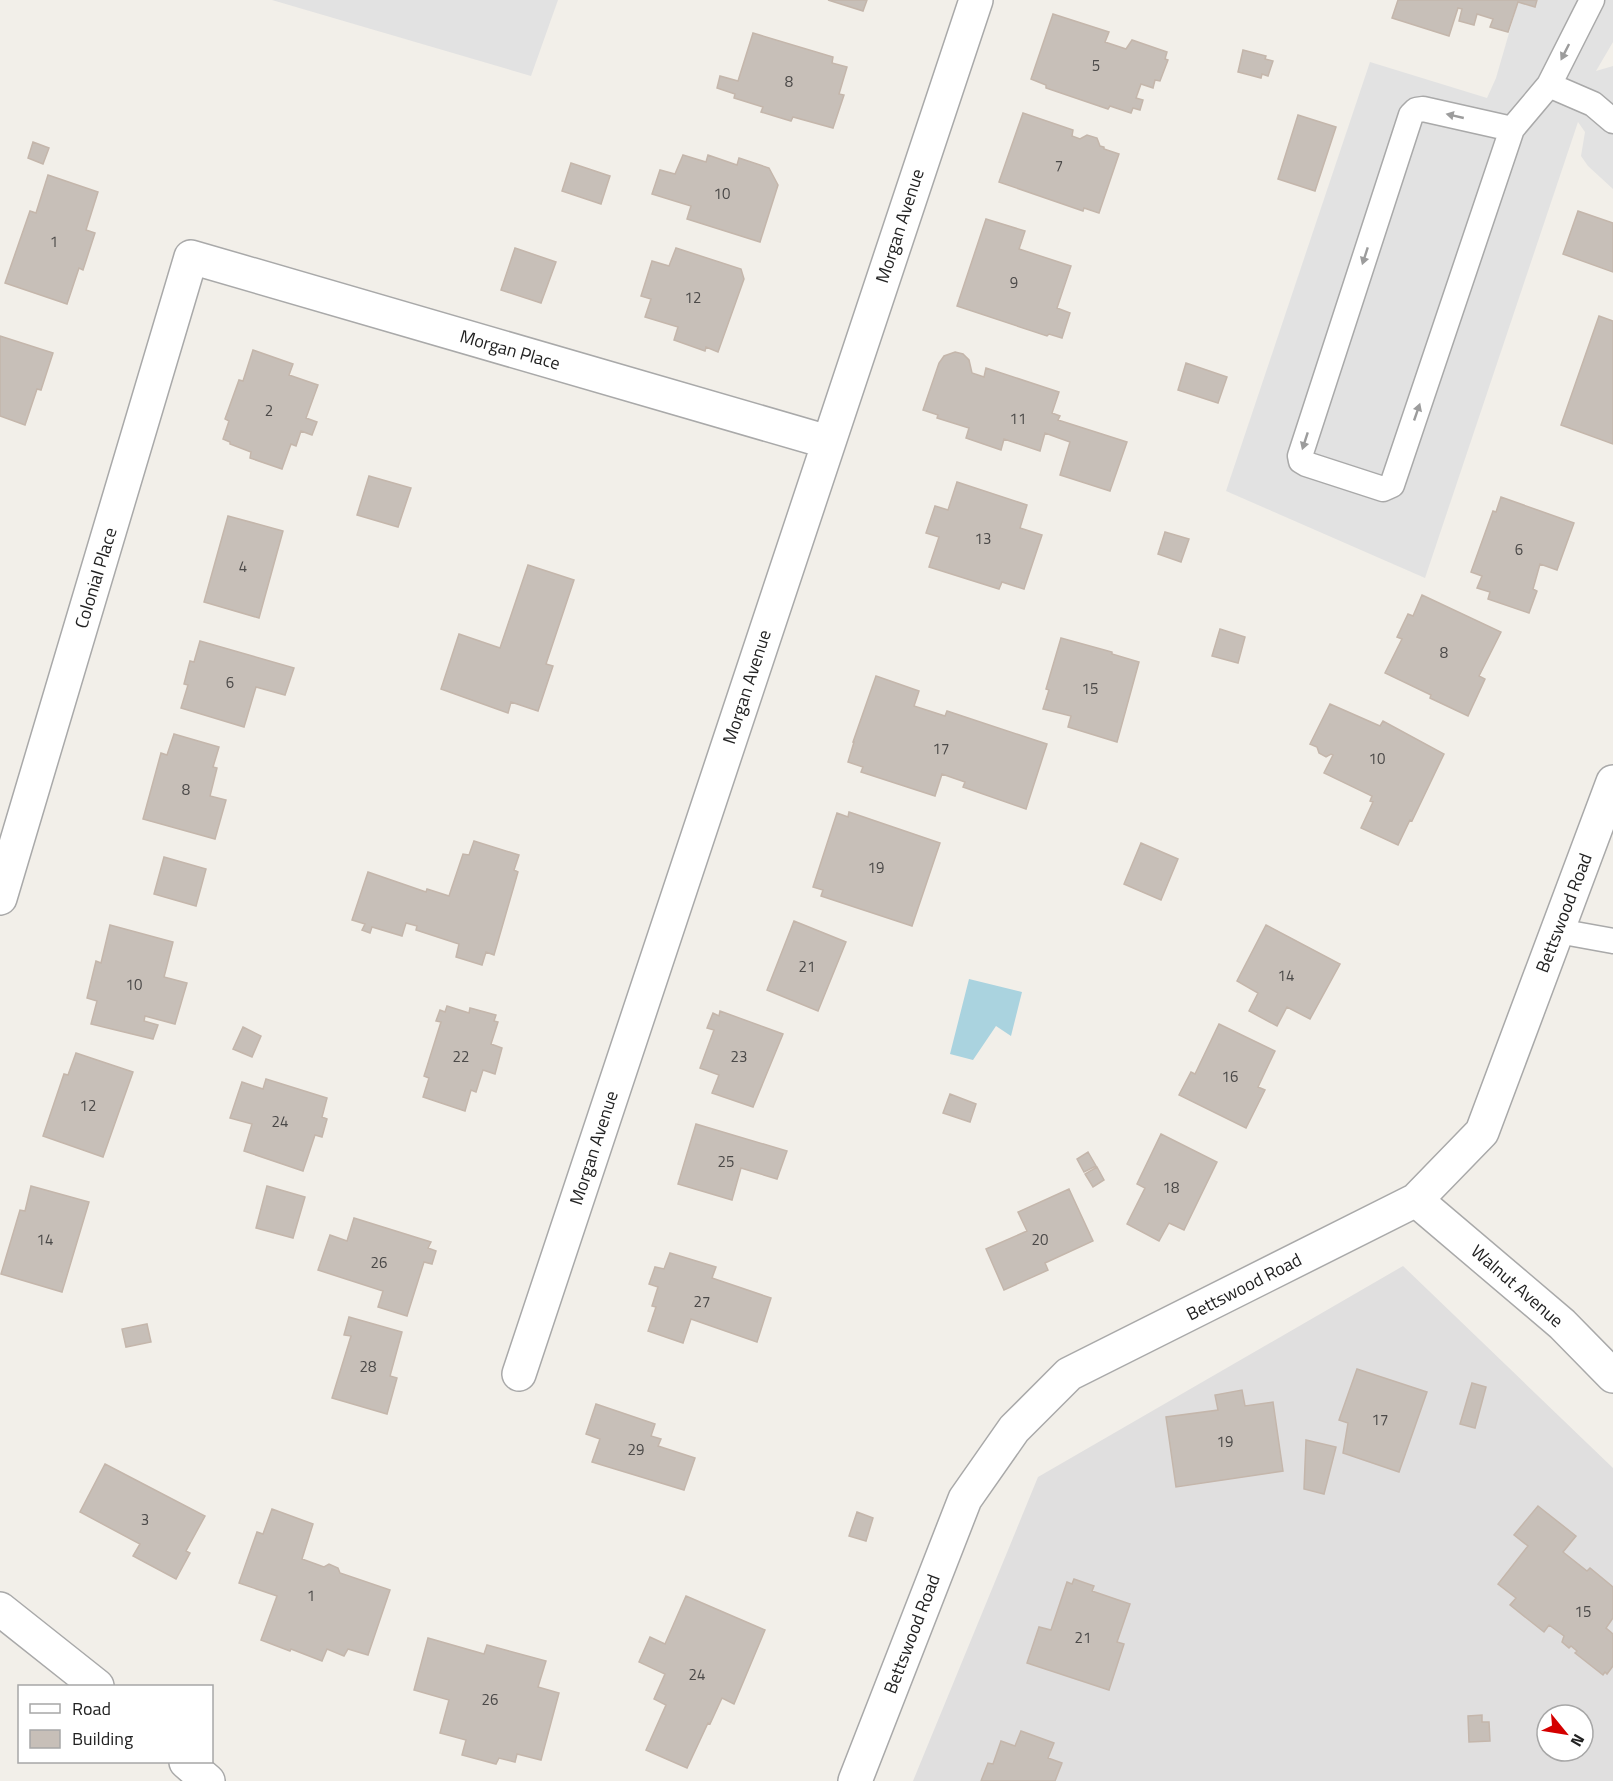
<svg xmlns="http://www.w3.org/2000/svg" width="1613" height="1781" font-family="'Titillium Web',sans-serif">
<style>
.residential{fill:#e0dfdf;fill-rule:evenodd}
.parking{fill:#e2e2e2}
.water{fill:#aad3df}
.building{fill:#c7bfb8;stroke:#c4b6ab;stroke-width:1.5}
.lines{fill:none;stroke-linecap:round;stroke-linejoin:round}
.service-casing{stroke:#a9a9a9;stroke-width:27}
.minor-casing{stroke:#a9a9a9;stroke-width:36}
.service{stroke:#fff;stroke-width:24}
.minor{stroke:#fff;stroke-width:33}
.oneway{fill:#9c9c9c}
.labels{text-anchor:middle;stroke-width:6;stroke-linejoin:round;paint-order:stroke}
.number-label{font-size:15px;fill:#4b4948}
.street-label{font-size:18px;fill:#222;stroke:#fff}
</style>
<rect width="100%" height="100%" fill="#f2efe9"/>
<path class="residential" d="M1403,1266L1613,1468V1781H913L1038,1477ZM1547,1715H1583V1751H1547Z"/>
<path class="parking" d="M272,0H558L531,76Z
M1537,0H1613V42L1596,71L1613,66V189L1588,166L1581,156L1585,132L1578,122L1425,578L1226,491L1370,62L1487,98L1496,78L1518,2L1534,7Z"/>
<path class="water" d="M969,979L1022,992L1011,1036L996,1026L973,1060L950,1054Z"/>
<path class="building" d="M828,0H867L863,11Z
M1398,0H1537L1535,7L1518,2L1508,32L1490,27L1493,19L1477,14L1474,25L1459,21L1462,9L1458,8L1449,36L1392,18Z
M1053,14L1109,32L1105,42L1126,49L1132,40L1167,52L1165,59L1168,60L1160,81L1155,80L1153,88L1141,84L1136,98L1143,100L1140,110L1133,108L1131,113L1110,106L1108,109L1046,88V85L1031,79Z
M753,33L833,57L832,63L847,67L839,94L844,95L833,128L793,117L791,121L761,112L763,107L734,98L735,94L717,88L720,76L738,81Z
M1243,50L1266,56L1265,59L1273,61L1268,76L1262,74L1261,78L1238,72Z
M1023,113L1073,130L1072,136L1080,139L1087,135L1097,138L1100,146L1104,147V149L1119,154L1099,213L1084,208L1083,211L999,182Z
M1298,115L1336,127L1315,191L1278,179Z
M33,142L49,148L43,164L28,158Z
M683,155L706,162L708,155L737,165L739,158L769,168L778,185L760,242L687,219L691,206L652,194L660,170L675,174Z
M571,163L610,176L601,204L562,191Z
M48,175L98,192L86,230L95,233L83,270L79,268L67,304L5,283L30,211L36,213Z
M1578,211L1613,223V272L1563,254Z
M986,219L1025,231L1019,249L1071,266L1057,308L1070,313L1062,338L1049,334L1047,336L957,306Z
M515,248L556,262L541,303L501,290Z
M676,248L741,269L744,279L718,352L706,347L705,351L674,340L678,327L645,317L651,299L641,296L652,261L669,266Z
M1599,316L1613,321V444L1561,425Z
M0,336L53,353L41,390L37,389L25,425L0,416Z
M253,350L293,364L289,375L318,385L306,418L317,422L312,435L301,431L296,446L291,444L282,469L250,458L251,452L230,444V442L223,439L229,421L225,419L239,380L243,381Z
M955,352L963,354L969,360L972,373L984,377L986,368L1059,392L1052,413L1060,416L1058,420L1127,442L1110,491L1060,475L1070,442L1045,433L1040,451L1004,439L1001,450L966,438L969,428L937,418L938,415L923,410L939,363L944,356Z
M1186,363L1227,377L1218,403L1178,390Z
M369,476L411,488L398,527L357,515Z
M957,482L1027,505L1020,528L1042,535L1024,589L1002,582L999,589L929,567L939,537L926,533L935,506L948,510Z
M1501,497L1574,523L1557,570L1540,564L1533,589L1537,591L1529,613L1488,599L1490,592L1477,588L1482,576L1471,572L1493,511L1496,512Z
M228,516L283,531L259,618L204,602Z
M1165,532L1189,539L1181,562L1158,554Z
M528,565L574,580L546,664L553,666L538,711L511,702L508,713L441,689L459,634L500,648Z
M1422,595L1501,632L1479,676L1485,679L1468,716L1430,698L1431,695L1385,673L1402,639L1397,637L1408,614L1413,616Z
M1220,629L1245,637L1238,663L1212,656Z
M1061,638L1112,652V654L1139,662L1117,742L1068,727L1071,716L1043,709L1049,690L1046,689Z
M200,641L294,668L285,695L256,687L244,727L181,708L188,685L184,684L190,661L194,662Z
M876,676L919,691L914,706L945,716L947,711L1047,744L1026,809L963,787L965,782L942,774L935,796L861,772L863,767L848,762L854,742H853Z
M1330,704L1380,726L1383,721L1444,754L1412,821L1410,820L1398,845L1361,828L1373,802L1370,801L1372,796L1324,773L1333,755L1331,754L1326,757L1319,753L1317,747L1310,744Z
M174,734L219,747L213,767L217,768L210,796L226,800L215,839L143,819L161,753L167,755Z
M849,812L940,843L912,926L821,896L823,890L813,887L837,813L848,817Z
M474,841L519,855L514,870L518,872L494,955L486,952L482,965L456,957L459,944L416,930L417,926L406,923L402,936L372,927L370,933L362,930L365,924L352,920L368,872L426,892L427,889L449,896L463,854L469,855Z
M1141,843L1178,859L1161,900L1124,884Z
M164,857L206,869L196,906L154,894Z
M794,921L846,942L818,1011L767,990Z
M110,925L173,942L164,977L187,983L175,1024L145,1016L144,1021L158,1025L153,1039L91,1024L97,1001L87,998L96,961L101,963Z
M1266,925L1340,964L1310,1019L1287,1007L1277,1026L1249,1011L1258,993L1237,981Z
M447,1006L469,1013L470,1008L496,1015L494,1021L498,1022L491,1044L502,1048L495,1074L483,1070L476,1092L471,1090L465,1111L423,1097L429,1078L424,1076L441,1022L436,1021L440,1010L445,1012Z
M720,1011L783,1034L753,1107L712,1093L719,1075L700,1068L714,1030L707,1028L713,1013L719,1016Z
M1219,1024L1275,1051L1258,1087L1265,1090L1246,1128L1179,1095L1191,1072L1195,1074Z
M243,1027L261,1036L252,1057L233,1049Z
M76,1053L133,1072L103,1157L43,1136L64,1074L68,1075Z
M266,1079L327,1098L322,1117L327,1119L322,1137L315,1135L303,1171L244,1151L252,1124L230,1118L242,1082L263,1089Z
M950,1094L976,1104L970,1122L943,1113Z
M696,1124L787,1151L777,1179L741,1168L732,1200L678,1184Z
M1161,1134L1217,1162L1184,1230L1169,1223L1159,1241L1127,1224L1145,1188L1137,1184Z
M1088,1152L1096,1166L1084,1172L1077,1159Z
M1097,1167L1104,1180L1093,1187L1085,1174Z
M31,1186L89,1202L62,1292L1,1274L20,1210L25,1211Z
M267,1186L305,1197L293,1238L256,1228Z
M1069,1189L1093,1241L1045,1263L1048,1270L1004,1290L986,1249L1027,1231L1018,1212Z
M354,1218L431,1242L428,1248L436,1251L432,1264L424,1262L407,1316L378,1307L383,1291L318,1270L330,1235L347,1241Z
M670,1253L716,1267L712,1278L771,1298L757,1342L691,1319L683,1343L648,1331L656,1307L652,1306L658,1287L649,1284L655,1267L664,1269Z
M349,1317L402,1332L390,1376L397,1378L387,1414L332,1398L351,1336L344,1335Z
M147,1324L151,1342L126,1347L122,1329Z
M1357,1369L1427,1392L1399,1472L1343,1453L1348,1423L1339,1420Z
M1472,1383L1486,1387L1475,1428L1460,1424Z
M1242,1390L1245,1406L1273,1402L1283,1471L1176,1487L1166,1417L1218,1410L1215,1395Z
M596,1404L655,1424L651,1436L661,1439L658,1446L695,1458L684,1490L592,1462L600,1439L586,1434Z
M1306,1440L1336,1447L1324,1494L1304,1489Z
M105,1464L205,1516L186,1551L190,1553L176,1579L133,1556L140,1544L80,1512Z
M1538,1506L1576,1536L1563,1552L1587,1571L1590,1568L1613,1587V1618L1606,1628L1613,1634V1666L1607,1674L1605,1672L1603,1675L1575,1653L1577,1651L1571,1646L1569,1648L1562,1642L1564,1636L1549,1625L1544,1632L1510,1605L1516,1598L1498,1584L1528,1546L1514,1535Z
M272,1509L313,1524L302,1559L324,1567L329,1564L338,1568L340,1573L390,1590L368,1655L348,1649L344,1656L327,1649L322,1661L291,1649L290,1651L261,1640L277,1596L239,1583L257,1532L263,1534Z
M857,1512L873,1518L866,1541L849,1536Z
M1074,1579L1094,1586L1092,1591L1130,1604L1117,1642L1124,1644L1109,1690L1027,1663L1039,1627L1051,1630L1067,1582L1072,1584Z
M686,1596L765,1630L734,1704L722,1698L710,1724L708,1723L687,1768L646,1750L666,1705L654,1699L665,1674L639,1662L650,1637L665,1644Z
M428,1638L484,1654L487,1645L546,1661L538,1687L559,1693L541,1760L517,1754L515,1762L499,1758L496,1764L462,1755L466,1740L440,1733L449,1700L414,1690Z
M1482,1715V1722H1489L1490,1741L1469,1742L1468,1716Z
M1021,1731L1054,1743L1048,1758L1062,1763L1055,1781H981L988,1763L993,1764L1001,1741L1015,1746Z"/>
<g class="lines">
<g class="service-casing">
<path id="service" d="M1592,0L1549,85L1593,104L1613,121
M1512,129L1423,109L1416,110L1411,115L1300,456L1301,461L1306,464L1383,489L1392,485L1512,129L1549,85
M1558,931L1613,941"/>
</g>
<g class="minor-casing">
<path id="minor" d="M0,898L191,257L828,442
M1416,1200L1562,1324L1613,1376
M519,1374L976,0
M0,1609L97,1686
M186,1762L208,1781
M855,1781L965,1499L1014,1429L1069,1374L1416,1200L1482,1132L1613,782"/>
</g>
<use href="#service" class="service"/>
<use href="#minor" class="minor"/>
</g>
<defs><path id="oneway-solid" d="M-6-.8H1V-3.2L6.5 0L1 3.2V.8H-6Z" transform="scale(1.5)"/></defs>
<g class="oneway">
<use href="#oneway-solid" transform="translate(1565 52) rotate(117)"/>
<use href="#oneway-solid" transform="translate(1455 116) rotate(-167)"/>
<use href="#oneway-solid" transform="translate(1365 256) rotate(108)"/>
<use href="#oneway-solid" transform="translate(1417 412) rotate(-71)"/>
<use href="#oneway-solid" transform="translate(1305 441) rotate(108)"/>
</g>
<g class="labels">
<g class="number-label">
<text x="1096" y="71">5</text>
<text x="789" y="87">8</text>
<text x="1059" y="171">7</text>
<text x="722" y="199">10</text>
<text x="54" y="247">1</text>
<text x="1014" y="288">9</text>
<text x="693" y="303">12</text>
<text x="269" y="416">2</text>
<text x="1018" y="424">11</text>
<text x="983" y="544">13</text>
<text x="1519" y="555">6</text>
<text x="243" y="572">4</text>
<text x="1444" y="658">8</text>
<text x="230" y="688">6</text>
<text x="1090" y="694">15</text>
<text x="941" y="754">17</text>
<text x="1377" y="764">10</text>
<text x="186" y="795">8</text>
<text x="876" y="873">19</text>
<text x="807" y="972">21</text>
<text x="1286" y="981">14</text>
<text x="134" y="990">10</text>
<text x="461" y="1062">22</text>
<text x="739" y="1062">23</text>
<text x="1230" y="1082">16</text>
<text x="88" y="1111">12</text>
<text x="280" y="1127">24</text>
<text x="726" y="1167">25</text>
<text x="1171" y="1193">18</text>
<text x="45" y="1245">14</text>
<text x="1040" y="1245">20</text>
<text x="379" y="1268">26</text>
<text x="702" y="1307">27</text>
<text x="368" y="1372">28</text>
<text x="1380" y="1425">17</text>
<text x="1225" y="1447">19</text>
<text x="636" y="1455">29</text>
<text x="145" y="1525">3</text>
<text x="311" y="1601">1</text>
<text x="1583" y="1617">15</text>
<text x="1083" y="1643">21</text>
<text x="697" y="1680">24</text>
<text x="490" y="1705">26</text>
</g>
<g class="street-label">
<text transform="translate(900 226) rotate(-72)" y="6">Morgan Avenue</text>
<text transform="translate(510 350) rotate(16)" y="6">Morgan Place</text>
<text transform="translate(96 578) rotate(-73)" y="6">Colonial Place</text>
<text transform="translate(747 687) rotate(-72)" y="6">Morgan Avenue</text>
<text transform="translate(1564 913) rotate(-69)" y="6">Bettswood Road</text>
<text transform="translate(594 1148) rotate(-72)" y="6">Morgan Avenue</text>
<text transform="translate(1517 1286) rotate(41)" y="6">Walnut Avenue</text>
<text transform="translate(1244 1287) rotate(-27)" y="6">Bettswood Road</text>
<text transform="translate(912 1634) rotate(-69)" y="6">Bettswood Road</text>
</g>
</g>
<rect x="18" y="1685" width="195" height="78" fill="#ffffff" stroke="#a7a7a7" stroke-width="1.5"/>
<rect x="30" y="1704" width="30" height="9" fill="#ffffff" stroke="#a7a7a7" stroke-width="1.5"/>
<text x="72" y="1715" font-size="18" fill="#222222">Road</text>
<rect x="30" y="1730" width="30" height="18" fill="#c7bfb8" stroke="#a7a7a7" stroke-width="1.5"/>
<text x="72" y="1745" font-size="18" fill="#222222">Building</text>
<g transform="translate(1565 1733) rotate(120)"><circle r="28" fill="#ffffff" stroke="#a7a7a7" stroke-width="1.5"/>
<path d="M0-4.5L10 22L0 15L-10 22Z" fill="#d40000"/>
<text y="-9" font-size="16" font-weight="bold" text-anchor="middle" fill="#222222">N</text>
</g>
</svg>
